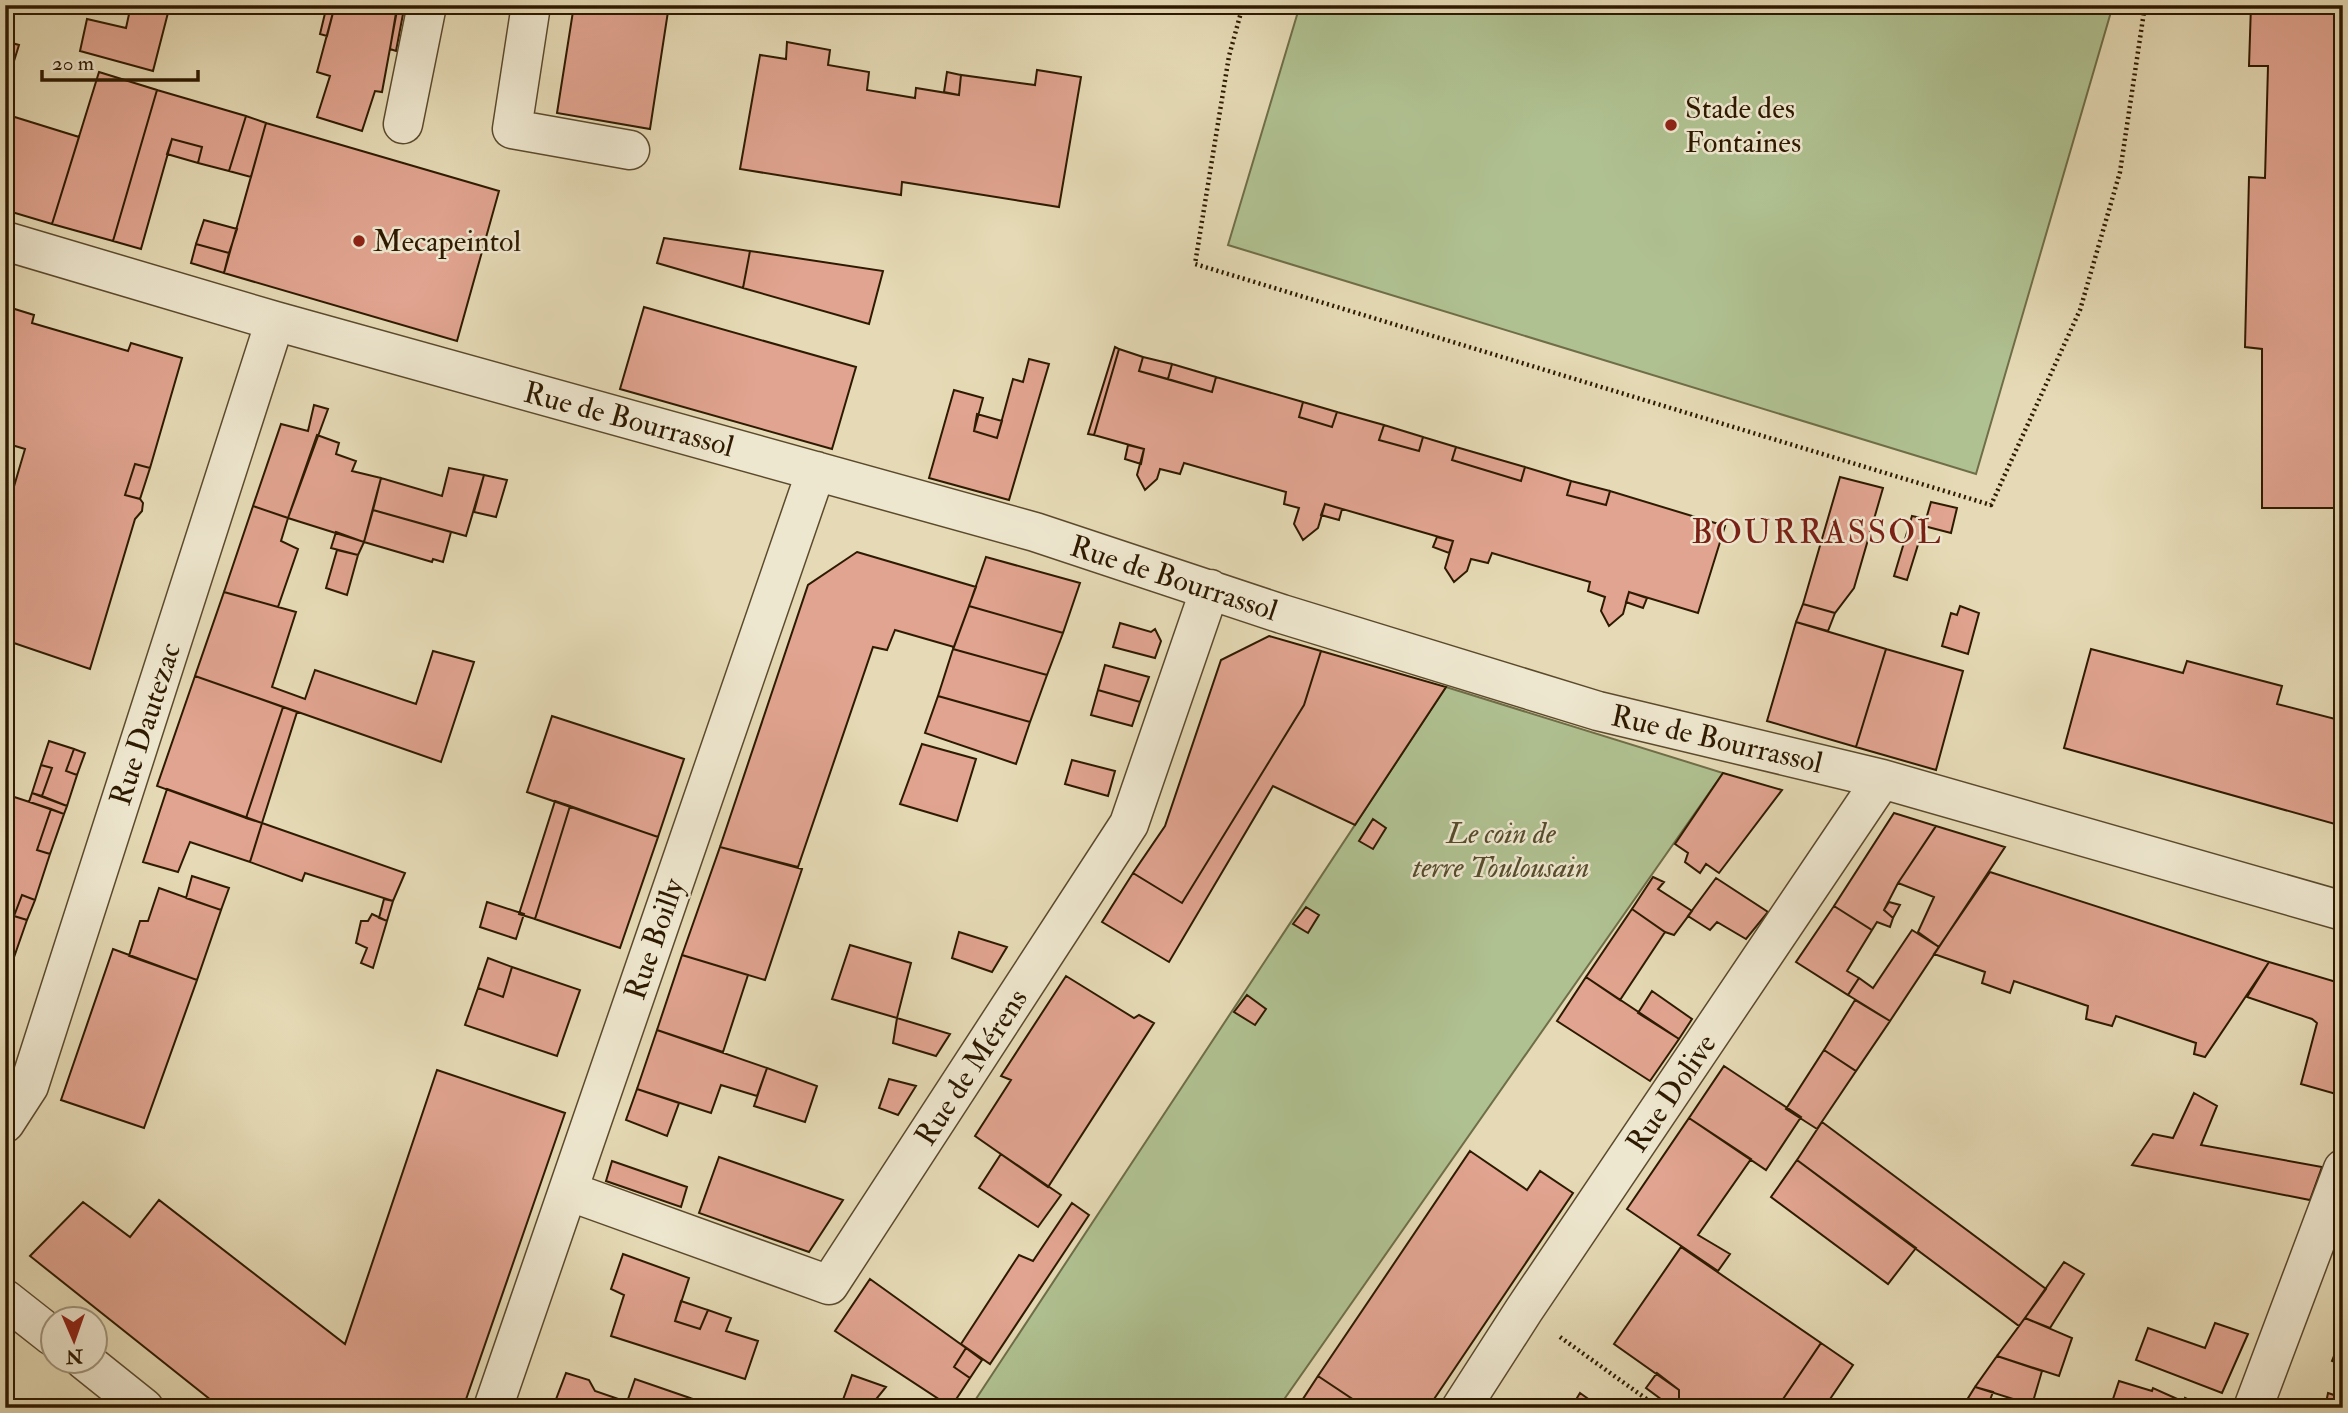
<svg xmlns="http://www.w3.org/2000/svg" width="2348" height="1413" font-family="'IM FELL Double Pica',serif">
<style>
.green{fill:#b0c191;stroke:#6f6e48;stroke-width:2}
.building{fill:#e1a490;stroke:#2e1a00;stroke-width:2}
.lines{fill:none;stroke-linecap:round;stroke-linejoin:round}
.minor-casing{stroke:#5c4a2d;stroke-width:41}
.path{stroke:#2e1a00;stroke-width:4.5;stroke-dasharray:2 3.5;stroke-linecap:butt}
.minor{stroke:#eee7cf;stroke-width:38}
.poi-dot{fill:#8f2418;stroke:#eee7cf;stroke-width:2.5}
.labels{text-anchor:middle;stroke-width:5;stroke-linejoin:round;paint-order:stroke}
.poi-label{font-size:30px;fill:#2e1a00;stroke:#eee7cf;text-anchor:start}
.street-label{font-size:30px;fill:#2e1a00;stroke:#eee7cf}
.park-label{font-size:30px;font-style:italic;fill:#554c2c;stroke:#eee7cf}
.quarter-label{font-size:33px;letter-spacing:2px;fill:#7a1f14;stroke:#eee7cf}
</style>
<rect width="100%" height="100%" fill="#e5dab5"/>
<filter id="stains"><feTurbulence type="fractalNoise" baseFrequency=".00286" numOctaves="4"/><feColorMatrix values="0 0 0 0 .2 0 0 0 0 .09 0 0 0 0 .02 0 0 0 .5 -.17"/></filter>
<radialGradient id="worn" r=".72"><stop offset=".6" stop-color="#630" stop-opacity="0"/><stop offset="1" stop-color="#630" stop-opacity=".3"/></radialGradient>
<path class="green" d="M1300,5H2113L1976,474L1228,245Z
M1446,687L1723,773L1278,1408H970Z"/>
<path class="building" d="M131,5H170L153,71L80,51L87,19L126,28Z
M327,5H335L327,36L320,34Z
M335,5H398L382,92L375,91L362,131L317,117L330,76L317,72Z
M574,5H669L650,129L557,113Z
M2251,5H2343V275H2340L2339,348H2343V508H2262V349L2245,347L2249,177L2265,178L2268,66H2249Z
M396,13L403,14L396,51L390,49Z
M5,41L19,45L9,77L5,76Z
M787,42L830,50L828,65L869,72L867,90L915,98L916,88L959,95L961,75L1035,85L1037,70L1081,77L1059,207L902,182L901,195L740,169L760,55L786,59Z
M99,72L157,90L113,241L52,224Z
M947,72L961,75L959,95L944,92Z
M157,90L246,116L229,171L198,163L202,147L172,139L141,249L113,241Z
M5,114L79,137L52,224L5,210Z
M246,116L266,123L251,177L229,171Z
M266,123L499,191L457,341L224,273Z
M172,139L202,147L198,163L167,154Z
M204,220L237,229L229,253L196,244Z
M664,238L750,251L743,288L657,263Z
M196,244L229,253L224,273L191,263Z
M750,251L883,271L869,324L743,288Z
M5,306L34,315L32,323L128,351L131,343L182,358L150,468L135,464L125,495L140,499L143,503L142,511L135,519L90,669L5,640V517L25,449L5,443Z
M644,307L856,367L832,449L620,389Z
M1115,347L1119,349L1094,435L1088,434Z
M1119,349L1143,357L1139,371L1212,392L1216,377L1303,402L1299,417L1332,427L1337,412L1384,425L1379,440L1419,451L1423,437L1456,447L1452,460L1521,481L1525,467L1571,481L1567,495L1606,505L1610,491L1725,526L1698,613L1629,592L1623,614L1609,626L1601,611L1605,597L1588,591L1590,582L1492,553L1488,563L1471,559L1467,571L1454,582L1445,568L1453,541L1325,504L1318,528L1303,540L1294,524L1299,508L1284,504L1286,492L1184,463L1180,474L1160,469L1157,479L1145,490L1137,475L1144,449L1094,435Z
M1143,357L1172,364L1168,379L1139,371Z
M1029,359L1049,364L1009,500L929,478L954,390L983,398L974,431L997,438L1013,379L1023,382Z
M1172,364L1216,377L1212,392L1168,379Z
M1303,402L1337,412L1332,427L1299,417Z
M314,405L328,409L288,518L253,506L281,424L308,431Z
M977,414L1002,421L997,438L974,431Z
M1384,425L1423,437L1419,451L1379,440Z
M317,435L339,443L336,454L356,461L352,471L381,478L364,542L288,518Z
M1128,445L1144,449L1141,464L1125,459Z
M1456,447L1525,467L1521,481L1452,460Z
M135,464L150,468L140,499L125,495Z
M449,468L484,475L466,536L373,510L381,478L442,496Z
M484,475L507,480L496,517L474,512Z
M1840,477L1883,488L1854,588L1835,613L1803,604Z
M1571,481L1610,491L1606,505L1567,495Z
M1931,502L1957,508L1951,533L1924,526Z
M1325,504L1342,509L1339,520L1321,515Z
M253,506L288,518L281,541L298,549L278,607L224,592Z
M373,510L451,532L443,562L433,559L432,562L364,542Z
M1912,516L1926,519L1907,580L1894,576Z
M336,532L364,542L358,555L331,548Z
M1437,537L1453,541L1449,553L1433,547Z
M337,550L358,555L347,595L326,588Z
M857,552L976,587L954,647L895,630L887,650L873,647L798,867L720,847L808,585Z
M986,557L1080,583L1063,633L969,606Z
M224,592L296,612L272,687L305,699L315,670L416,704L433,651L474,662L441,762L195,676Z
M1629,592L1647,598L1643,608L1626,602Z
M1803,604L1835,613L1828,631L1796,622Z
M969,606L1063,633L1047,675L953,649Z
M1960,606L1979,613L1968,654L1942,646L1951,613L1957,615Z
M1796,622L1886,649L1856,747L1767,721Z
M1120,623L1151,632L1155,629L1161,641L1155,658L1113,647Z
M1269,636L1321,651L1304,705L1182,903L1133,873L1165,826L1221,660Z
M953,649L1047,675L1030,722L938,696Z
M1886,649L1963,671L1936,770L1856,747Z
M2091,649L2183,673L2187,661L2282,686L2277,704L2343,721L2342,826L2064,748Z
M1321,651L1446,687L1355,825L1273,786L1169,962L1102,922L1133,873L1182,903L1304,705Z
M1105,665L1149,677L1140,702L1098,690Z
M195,676L283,707L246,818L157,786Z
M1098,690L1140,702L1132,726L1091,715Z
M938,696L1030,722L1016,764L925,733Z
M283,707L297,712L262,823L246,818Z
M552,716L684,759L658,837L527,792Z
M49,741L74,749L66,771L77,775L67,806L42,796L52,768L41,765Z
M922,744L976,759L957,821L900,804Z
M74,749L85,753L77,775L66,771Z
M1072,760L1115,771L1108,796L1065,784Z
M41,765L52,768L42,796L32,793Z
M1723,773L1782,790L1719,873L1706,864L1700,873L1685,862L1688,853L1675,844Z
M167,789L262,823L250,862L190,842L178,872L143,862Z
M32,793L67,806L64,814L29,802Z
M5,794L51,809L37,850L50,854L35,900L22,895L14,916L27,920L5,983Z
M555,801L570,806L535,919L519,914Z
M570,806L658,837L620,948L535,919Z
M51,809L64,814L50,854L37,850Z
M1894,813L1936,826L1898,883L1884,910L1893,918L1890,927L1877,922L1872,930L1834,906Z
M1373,819L1386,828L1373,849L1359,841Z
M262,823L405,873L393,901L305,873L302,881L250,862Z
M1936,826L2005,847L1939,947L1918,932L1934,897L1898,883Z
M720,847L802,869L765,980L682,955Z
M1990,872L2269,962L2205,1057L2194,1054L2196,1043L2116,1016L2112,1026L2086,1019L2088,1006L2014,981L2010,993L1982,983L1985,972L1934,954Z
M192,876L229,888L221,910L186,898Z
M1653,877L1664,882L1658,889L1692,911L1674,935L1665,932L1632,909Z
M1716,878L1768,912L1746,939L1717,922L1710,930L1688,916Z
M159,888L221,910L197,980L129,956L140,921H148Z
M22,895L35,900L27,920L14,916Z
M384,899L393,901L387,921L379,918Z
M487,902L524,914L516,939L480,927Z
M1889,902L1900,905L1893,918L1884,910Z
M1834,906L1872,930L1847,971L1859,978L1848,995L1796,962Z
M1306,907L1319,915L1308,933L1293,924Z
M1632,909L1665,932L1620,1000L1586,977Z
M372,914L387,921L373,968L361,963L367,948L356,943L361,921H368Z
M1912,930L1939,947L1890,1021L1848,995L1859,978L1873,988Z
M959,932L1007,947L992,972L952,958Z
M850,945L911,963L897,1018L832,999Z
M113,949L197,980L144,1128L61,1100Z
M682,955L748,975L723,1052L657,1030Z
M488,958L512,967L503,997L478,988Z
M2269,962L2343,984V1096L2301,1084L2317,1023L2312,1019L2247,997Z
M512,967L580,990L557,1056L465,1025L478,988L503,997Z
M1066,976L1134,1018L1139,1015L1154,1023L1048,1187L975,1136L1011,1080L1001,1076Z
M1586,977L1679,1039L1650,1081L1557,1021Z
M1652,991L1692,1019L1679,1039L1638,1013Z
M1247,995L1266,1009L1255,1025L1234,1012Z
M1855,1000L1890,1021L1856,1071L1824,1050Z
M897,1018L950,1034L936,1056L893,1043Z
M657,1030L767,1068L757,1096L721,1085L711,1113L637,1089Z
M1824,1050L1856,1071L1817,1129L1786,1109Z
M1724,1066L1801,1117L1766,1170L1689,1118Z
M767,1068L817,1086L805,1122L754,1106Z
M437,1070L565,1113L463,1408H221L30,1256L83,1202L130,1237L159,1200L345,1344Z
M889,1079L916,1086L898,1115L879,1108Z
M637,1089L679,1103L667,1136L626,1120Z
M2194,1093L2217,1106L2201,1145L2322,1167L2310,1200L2132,1165L2153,1134L2173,1138Z
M1689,1118L1751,1159L1698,1235L1730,1254L1718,1271L1627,1209Z
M1822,1122L2046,1289L2019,1326L1797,1160Z
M1470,1151L1527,1190L1540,1171L1573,1193L1428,1408H1366L1318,1376Z
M1001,1154L1061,1195L1038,1227L979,1188Z
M719,1157L843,1200L809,1252L699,1213Z
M1797,1160L1916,1248L1888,1284L1771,1197Z
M612,1161L687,1187L681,1207L606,1181Z
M1072,1203L1089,1215L990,1364L961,1344L1019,1255L1033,1261Z
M1681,1247L1821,1343L1777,1408H1708L1702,1404L1694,1408L1684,1406L1679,1399V1390L1614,1344Z
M623,1254L689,1278L675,1321L700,1329L708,1310L731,1318L726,1331L758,1341L745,1379L611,1336L624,1295L611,1289Z
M2064,1262L2084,1274L2050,1328L2025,1318Z
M870,1279L966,1348L954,1367L970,1378L951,1407L835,1331Z
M681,1301L708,1310L700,1329L675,1321Z
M2025,1318L2072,1338L2059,1376L1997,1356Z
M2215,1323L2248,1334L2222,1393L2136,1360L2148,1328L2205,1348Z
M2343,1334V1365L2332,1361Z
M1821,1343L1853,1365L1824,1408H1777Z
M966,1348L982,1360L970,1378L954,1367Z
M1997,1356L2042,1371L2032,1405L1975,1387Z
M566,1373L589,1380L595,1391L627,1402L635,1379L690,1398L688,1408H573L555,1402Z
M1657,1373L1679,1390V1399L1683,1408H1673L1646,1388Z
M852,1375L886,1387L869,1408H840Z
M1318,1376L1366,1408H1297Z
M2119,1381L2152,1391L2153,1388L2184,1402L2185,1398L2207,1408H2110Z
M1975,1387L1993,1392L1987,1408H1979L1965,1403Z
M1580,1393L1601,1408H1571Z
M2328,1393L2343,1398V1408H2325Z
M690,1398L717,1408H688Z"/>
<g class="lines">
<g class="minor-casing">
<path id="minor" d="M531,5L512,129L630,150
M403,124L427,5
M5,241L275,321L1035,532L1282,614L1598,711L1882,779L2343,911
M5,1123L29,1086L275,321
M568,1191L829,1285L1129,824L1210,589
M5,1299L52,1336
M84,1360L144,1408
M493,1408L816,471
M1461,1408L1524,1310L1882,779
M2253,1408L2343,1169"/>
</g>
<path class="path" d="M1243,5L1229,56L1195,264L1991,505L2080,310L2120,172L2145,5
M1560,1337L1659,1408"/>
<use href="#minor" class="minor"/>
</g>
<g class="poi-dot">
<circle cx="1671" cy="125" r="7"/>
<circle cx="359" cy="241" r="7"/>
</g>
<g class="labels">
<g class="poi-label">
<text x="1685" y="118">Stade des<tspan x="1685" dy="34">Fontaines</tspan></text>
<text x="373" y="251">Mecapeintol</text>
</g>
<g class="street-label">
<text transform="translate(629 419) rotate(15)" y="10">Rue de Bourrassol</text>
<text transform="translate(1174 578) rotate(18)" y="10">Rue de Bourrassol</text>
<text transform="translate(145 724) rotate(-72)" y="10">Rue Dautezac</text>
<text transform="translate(1717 739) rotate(13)" y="10">Rue de Bourrassol</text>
<text transform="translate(654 939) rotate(-71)" y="10">Rue Boilly</text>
<text transform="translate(971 1067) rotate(-57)" y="10">Rue de Mérens</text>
<text transform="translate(1671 1093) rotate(-56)" y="10">Rue Dolive</text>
</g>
<g class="park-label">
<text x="1501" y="843">Le coin de<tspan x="1501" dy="34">terre Toulousain</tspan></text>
</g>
<g class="quarter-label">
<text x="1817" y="543">BOURRASSOL</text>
</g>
</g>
<rect width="2348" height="1413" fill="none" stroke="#e5dab5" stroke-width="28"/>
<rect x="7" y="7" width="2334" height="1399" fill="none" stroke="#2e1a00" stroke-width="3.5"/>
<rect x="14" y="14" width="2320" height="1385" fill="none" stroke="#2e1a00" stroke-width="2"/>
<g transform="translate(74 1340) rotate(178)"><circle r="33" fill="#eee7cf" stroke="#a1957c" stroke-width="2"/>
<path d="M0-5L12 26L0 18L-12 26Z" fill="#8f2418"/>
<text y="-10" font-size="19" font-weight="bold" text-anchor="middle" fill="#2e1a00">N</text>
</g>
<path d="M42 70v10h156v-10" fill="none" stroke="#2e1a00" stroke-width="3.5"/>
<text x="52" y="70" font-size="21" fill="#2e1a00" stroke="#eee7cf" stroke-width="5" paint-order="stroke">20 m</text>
<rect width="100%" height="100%" filter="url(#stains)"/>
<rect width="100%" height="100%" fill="url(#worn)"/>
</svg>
